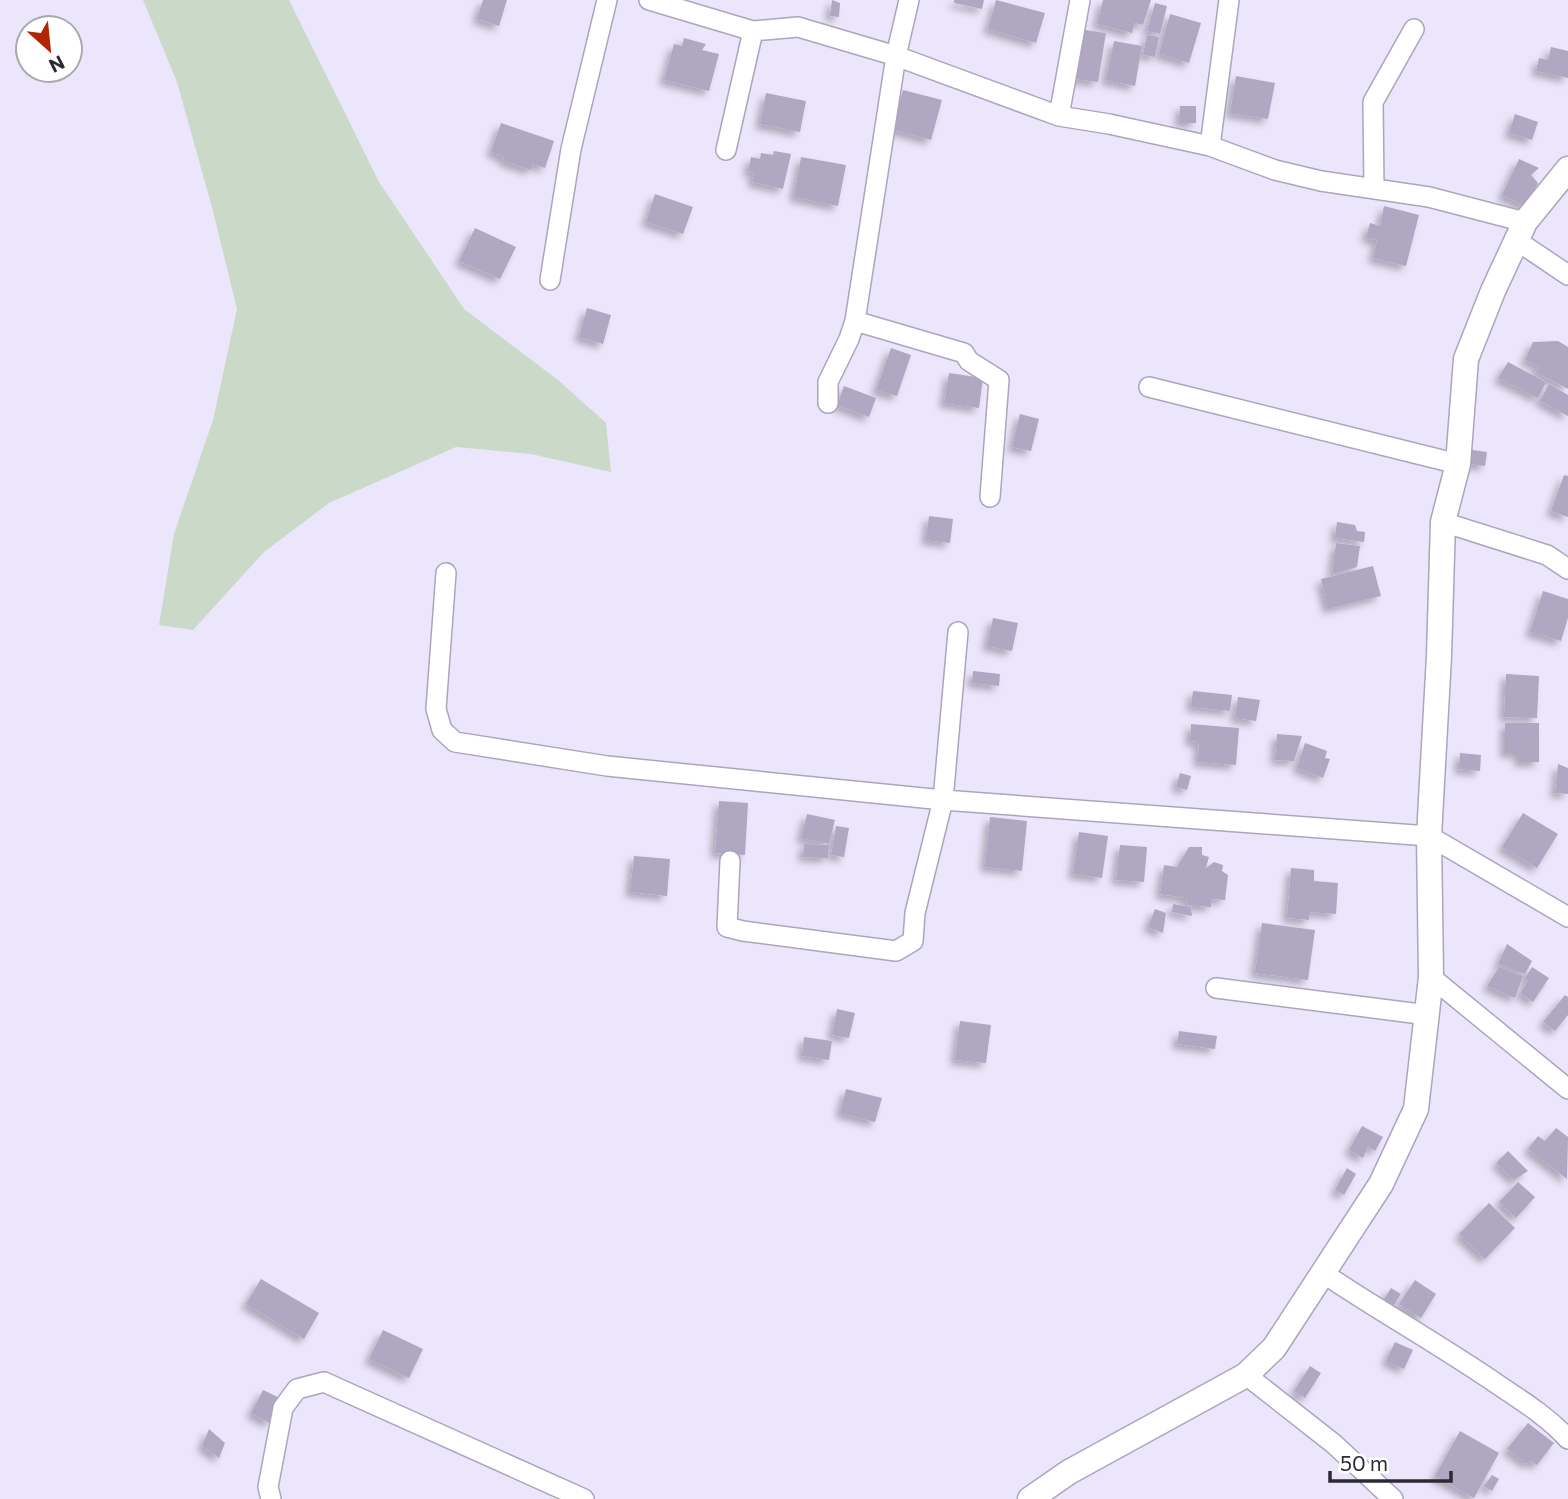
<svg xmlns="http://www.w3.org/2000/svg" width="1568" height="1499" font-family="Commissioner,sans-serif">
<style>
.green{fill:#cbd9c9}
.building{fill:#b0a7c3;filter:url(#shadow)}
.lines{fill:none;stroke-linecap:round;stroke-linejoin:round}
.minor-casing{stroke:#aba5bd;stroke-width:22}
.tertiary-casing{stroke:#aba5bd;stroke-width:27}
.minor{stroke:#fff;stroke-width:19}
.tertiary{stroke:#fff;stroke-width:24}
</style>
<defs>
<filter id="shadow"><feDropShadow dx="-5" dy="5" stdDeviation="3.5" flood-color="#0004"/></filter>
</defs>
<rect width="100%" height="100%" fill="#ebe6fb"/>
<path class="green" d="M143,0H289L379,182L464,309L558,380L606,423L611,472L531,454L456,447L329,503L264,552L193,630L159,625L174,534L213,420L237,309L213,211L177,82Z"/>
<path class="building" d="M483,0H507L499,26L477,19Z
M832,0L840,3L839,17L830,16Z
M954,0H984L982,9L954,3Z
M996,0L1045,13L1036,43L988,29Z
M1103,0H1151L1143,25L1135,23L1132,33L1097,24Z
M1155,3L1167,6L1160,34L1147,31Z
M1170,14L1201,23L1189,63L1159,54Z
M1085,30L1106,33L1098,82L1076,79Z
M1147,35L1159,37L1155,57L1143,55Z
M684,38L706,44L702,50L719,54L709,91L664,80L674,44L682,46Z
M1114,41L1142,46L1135,86L1106,80Z
M1551,47L1568,51V78L1536,71L1539,58L1548,60Z
M1236,76L1275,83L1268,119L1230,113Z
M903,90L942,100L931,140L892,129Z
M766,93L806,101L800,132L760,124Z
M1180,106H1196V123H1180Z
M1515,114L1538,122L1532,140L1509,133Z
M501,123L554,141L545,168L533,164L531,170L503,161L504,157L491,152Z
M774,151L791,154L783,189L752,182L754,172L748,171L751,157L760,159L761,153L773,155Z
M801,157L846,165L838,206L794,197Z
M1519,159L1539,168L1531,175L1538,183L1526,207L1502,195Z
M655,194L693,207L683,234L646,222Z
M1384,206L1419,215L1406,266L1373,258L1377,240L1366,238L1370,223L1380,226Z
M475,228L516,247L500,279L459,261Z
M587,308L611,315L603,344L579,337Z
M1558,341L1568,347V389L1535,372L1540,367L1525,360L1533,342Z
M891,348L911,355L897,396L876,390Z
M1508,362L1546,382L1538,398L1498,378Z
M949,373L983,378L979,408L944,403Z
M1549,384L1568,395V416L1540,401Z
M844,386L876,398L869,417L837,405Z
M1020,414L1039,419L1031,451L1012,447Z
M1472,450L1487,452L1485,466L1470,464Z
M1564,475L1568,476V517L1551,511Z
M929,516L953,519L950,543L926,540Z
M1337,522L1355,525L1357,531L1365,532L1364,542L1335,538Z
M1336,543L1360,546L1357,567L1332,574Z
M1373,566L1381,596L1328,609L1321,579Z
M1543,591L1568,599V618L1561,641L1530,632Z
M993,618L1018,623L1012,651L987,646Z
M973,671L1000,674L999,686L972,683Z
M1506,674L1539,676L1537,718L1504,717Z
M1193,691L1232,695L1230,711L1191,707Z
M1238,697L1260,700L1256,721L1235,718Z
M1505,723H1539V762H1519V753H1505Z
M1191,724L1239,728L1236,765L1198,762L1199,742L1190,741Z
M1277,734L1302,736L1294,761L1275,760Z
M1305,743L1327,751L1325,758L1330,759L1323,778L1297,768Z
M1460,753L1481,755L1480,771L1459,769Z
M1558,764L1568,768V794L1555,793Z
M1180,773L1191,776L1187,790L1176,787Z
M719,801L748,803L745,855L715,853Z
M1523,813L1558,834L1537,868L1502,847Z
M807,814L835,820L829,844L801,838Z
M990,817L1027,821L1022,871L985,867Z
M836,826L849,828L844,857L831,855Z
M1079,832L1108,836L1102,878L1073,874Z
M804,844L829,845L828,858L803,857Z
M1120,845L1147,847L1144,882L1116,880Z
M1189,847H1202V855L1209,857L1206,868L1214,862L1223,865L1222,871L1228,875L1225,900L1212,899L1211,907L1188,905L1186,898L1160,894L1164,865L1177,867Z
M634,856L670,859L667,896L630,892Z
M1291,868L1314,870V881L1338,883L1336,914L1310,912L1309,920L1287,918Z
M1173,904L1191,907L1192,916L1172,912Z
M1155,909L1166,913L1163,933L1148,927Z
M1262,923L1315,930L1308,980L1255,973Z
M1507,944L1532,961L1525,974L1498,964Z
M1499,967L1523,976L1515,998L1487,986Z
M1532,967L1549,978L1533,1002L1520,993L1528,981L1525,978Z
M1565,995L1568,997V1015L1555,1031L1543,1022Z
M837,1009L855,1013L849,1038L832,1035Z
M960,1021L991,1025L986,1063L955,1060Z
M1179,1031L1217,1036L1215,1049L1177,1044Z
M804,1037L832,1041L829,1060L802,1056Z
M846,1089L882,1098L875,1122L840,1113Z
M1362,1126L1383,1137L1375,1151L1368,1147L1363,1158L1349,1150Z
M1556,1128L1568,1137L1567,1179L1528,1149L1538,1136L1545,1141Z
M1508,1151L1528,1171L1514,1180L1496,1163Z
M1347,1168L1356,1174L1344,1195L1335,1190Z
M1518,1182L1535,1197L1516,1218L1499,1202Z
M1489,1203L1515,1228L1485,1259L1459,1234Z
M261,1279L319,1313L304,1339L246,1304Z
M1415,1280L1436,1294L1421,1318L1399,1304Z
M1391,1288L1401,1294L1391,1310L1381,1304Z
M383,1330L423,1349L409,1378L369,1359Z
M1395,1342L1413,1350L1404,1369L1386,1361Z
M1310,1366L1321,1373L1305,1398L1294,1391Z
M263,1390L282,1399L269,1423L251,1413Z
M1528,1423L1554,1443L1537,1465L1530,1461L1527,1464L1507,1449Z
M209,1429L225,1443L219,1458L202,1446Z
M1460,1431L1499,1453L1474,1498L1435,1476Z
M1492,1475L1499,1479L1492,1491L1484,1486Z"/>
<g class="lines">
<g class="minor-casing">
<path id="minor" d="M649,0L753,31L798,27L896,56L1059,116L1109,124L1210,146L1275,170L1321,181L1429,197L1525,222
M909,0L896,56L855,321L964,353L969,361L999,380L990,497
M1059,116L1080,0
M1210,146L1229,0
M726,150L753,31
M1374,189L1373,102L1414,29
M1516,240L1568,275
M550,280L571,149L607,0
M1149,387L1458,464
M828,403V382L849,339L855,321
M1443,522L1547,555L1568,569
M446,573L436,709L442,730L455,742L607,766L943,800L1429,836L1568,917
M730,861L727,927L743,931L896,951L913,941L915,913L943,800L958,632
M1431,977L1568,1089
M1216,988L1428,1015
M1323,1273C1381,1312 1442,1346 1500,1386C1524,1402 1549,1418 1568,1439
M1246,1375L1334,1444L1393,1499
M271,1499L268,1487L283,1408L297,1389L324,1382L584,1499"/>
</g>
<g class="tertiary-casing">
<path id="tertiary" d="M1030,1499L1069,1472L1246,1375L1274,1348L1381,1184L1416,1109L1431,977L1429,836L1439,656L1443,522L1458,464L1466,359L1493,291L1525,222L1568,169"/>
</g>
<use href="#minor" class="minor"/>
<use href="#tertiary" class="tertiary"/>
</g>
<g transform="translate(49 49) rotate(153)"><circle r="33" fill="#ffffff" stroke="#aba9ad" stroke-width="2"/>
<path d="M0-5L12 26L0 18L-12 26Z" fill="#b12502"/>
<text y="-10" font-size="19" font-weight="bold" text-anchor="middle" fill="#2c2933">N</text>
</g>
<path d="M1330 1471v10h121v-10" fill="none" stroke="#2c2933" stroke-width="3.5"/>
<text x="1340" y="1471" font-size="21" fill="#2c2933" stroke="#ffffff" stroke-width="5" paint-order="stroke">50 m</text>
</svg>
